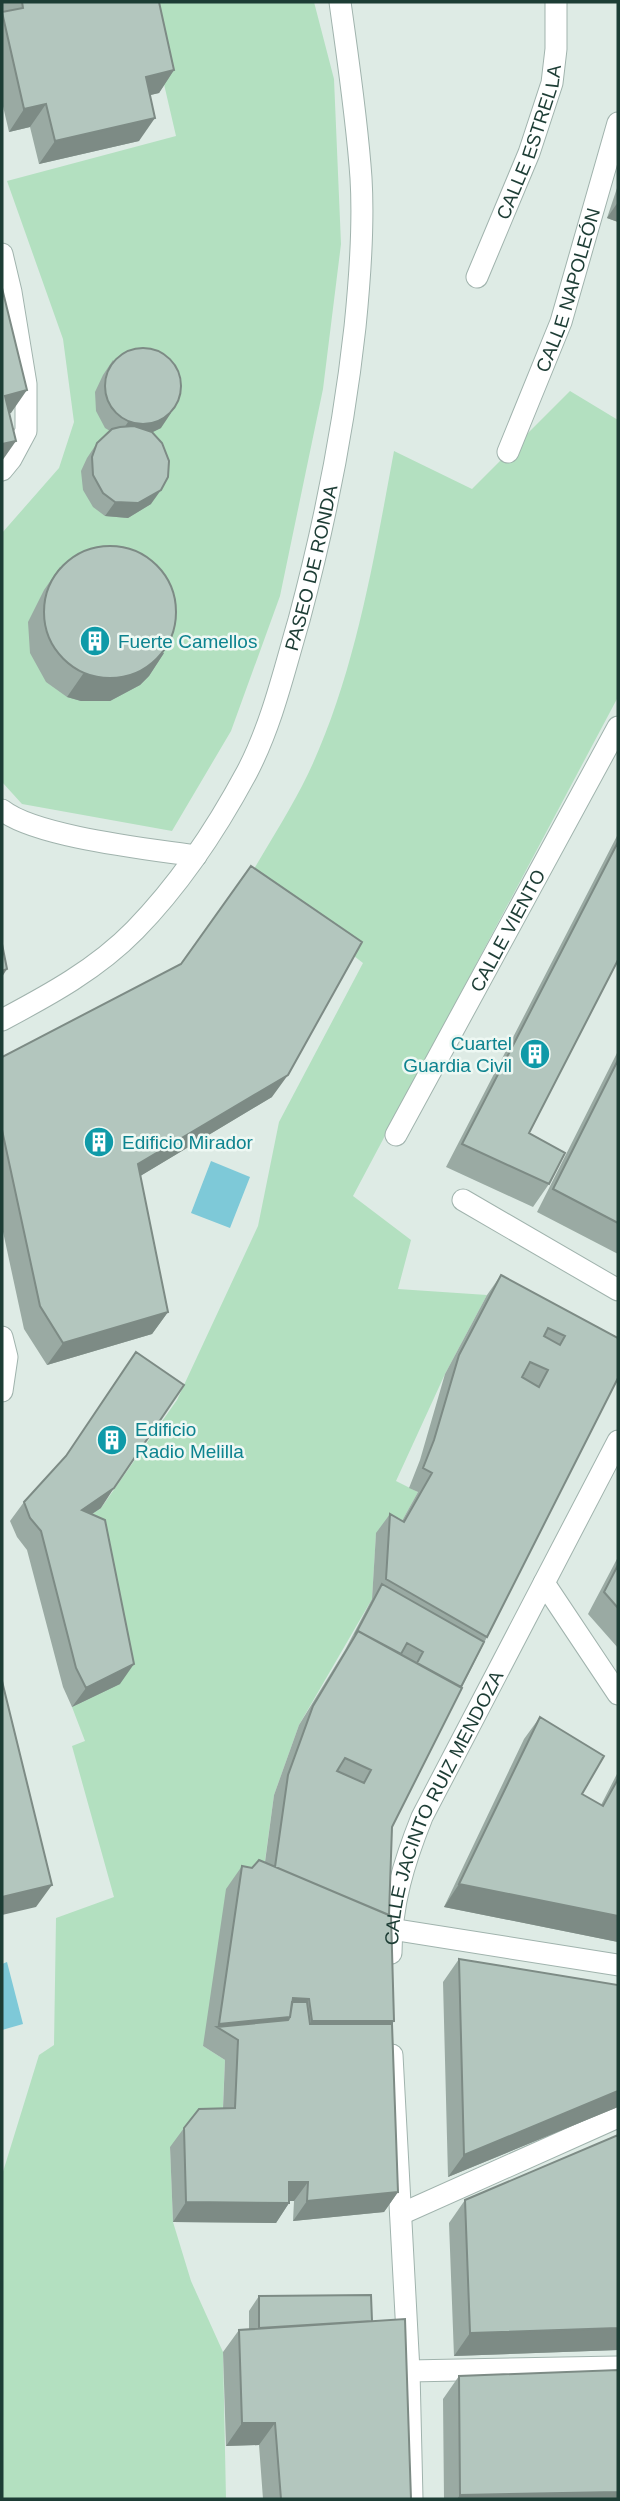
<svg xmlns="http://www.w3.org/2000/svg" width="620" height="2501" font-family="Helvetica,sans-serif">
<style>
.green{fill:#b3e0c0}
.water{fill:#7ec9d8}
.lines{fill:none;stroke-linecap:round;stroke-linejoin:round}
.lane-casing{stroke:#a0b3ad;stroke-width:23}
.street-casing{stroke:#a0b3ad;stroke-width:23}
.lane{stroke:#fff;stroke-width:21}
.street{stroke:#fff;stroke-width:21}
.wall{fill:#9aaaa3}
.shaded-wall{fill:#7d8b85}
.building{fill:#b3c6be;stroke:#7d8b85;stroke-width:2;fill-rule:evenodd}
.labels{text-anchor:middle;stroke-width:5;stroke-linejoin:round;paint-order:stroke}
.street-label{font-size:19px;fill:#1d3d35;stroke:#eef8f3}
.culture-label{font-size:19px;fill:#0d838f;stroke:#eef8f3;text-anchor:start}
</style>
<rect width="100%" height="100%" fill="#deebe5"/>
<path class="green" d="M145,2H314L334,79L341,244L323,389L280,596L231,731L172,831L22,804L2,782V533L59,468L74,422L63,339L7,181L176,136Z
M570,391L618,420V697L353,1196L411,1240L398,1289L487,1295L445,1374L396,1481L418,1492L391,1541L376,1534L372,1599L299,1725L274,1795L261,1890L203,2046L225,2060L222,2127L170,2147L173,2222L191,2281L223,2352L226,2499H2V2175L39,2055L54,2045L56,1918L114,1897L72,1746L85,1741L72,1707L120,1683L69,1529L101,1508L177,1400L258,1226L279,1122L363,963L250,876C269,843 291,809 308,774C355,675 374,559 394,451L472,489Z"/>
<path class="water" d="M211,1161L250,1177L230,1228L191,1213Z
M7,1962L23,2024L2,2030V1964Z"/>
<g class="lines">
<g class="lane-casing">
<path id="lane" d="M2,254L11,292L26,384V431L11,459L2,470
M2,810C36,837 150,849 196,856"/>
</g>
<g class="street-casing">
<g id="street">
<path id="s1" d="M477,277L529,153L552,83L556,49V2"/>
<path id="s2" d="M508,452L561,322L618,123"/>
<path id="s3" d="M2,1020C49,995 97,969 135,930C179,885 217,828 247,772C272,724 284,671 299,620C325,523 344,427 355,327C360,278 364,227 361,178C357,119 348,60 340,2"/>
<path id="s4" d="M396,1135L618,727"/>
<path d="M463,1200L618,1290"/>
<path d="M2,1337L7,1357L2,1391"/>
<path d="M544,1583L618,1694"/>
<path d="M391,1929L618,1965"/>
<path id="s5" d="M391,1953C391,1904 404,1862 422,1817L618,1441"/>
<path d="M392,2055L409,2371L412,2499"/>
<path d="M401,2214L618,2117"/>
<path d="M409,2371L618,2367"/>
</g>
</g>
<use href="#lane" class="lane"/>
<use href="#street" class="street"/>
</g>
<path class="wall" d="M2,2H159L174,70L159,93L150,95L139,141L39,164L30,127L9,132L2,102V13L3,12Z
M618,185V222L607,218Z
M113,360L161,428L152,432L151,504L128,518L105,516L93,507L83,490L81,471L87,458L97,443L110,431L105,428L96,411L95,392L103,375Z
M60,567L164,653L149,676L140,685L110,701H81L67,697L46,682L30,653L28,622L44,590Z
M618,834V960L529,1133L549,1184L533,1207L446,1167Z
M618,1051V1254L537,1212Z
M2,1057L272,1097L140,1176L168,1312L152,1334L47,1365L24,1329L2,1227Z
M501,1275L618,1338L487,1637L392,1827L389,1915L394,2021L392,2024L398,2192L384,2212L293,2221L294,2201H289V2203L276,2223L173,2222L170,2147L184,2128L223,2108L225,2060L203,2046L226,1889L242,1866L252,1868L265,1862L274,1795L299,1725L345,1650L372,1599L376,1533L390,1514L402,1521L418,1492L409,1488L420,1460L445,1374L487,1295Z
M24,1502L101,1508L92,1514L120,1684L72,1707L63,1687L27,1550L17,1537L10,1521Z
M618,1557V1648L588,1614Z
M540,1717L582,1794L601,1805L618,1772V1942L444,1907L524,1739Z
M459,1959L618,1985V2107L448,2177L443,1982Z
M618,2135V2350L454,2356L449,2223L465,2200Z
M259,2296L372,2321L411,2499H263L259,2445L226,2446L223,2352L239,2330L249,2329V2311Z
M459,2376L618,2499H444L443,2399Z"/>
<path class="shaded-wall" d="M174,70L159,93L130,100L146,77Z
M46,104L30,127L9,132L24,109Z
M155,118L139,141L39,164L55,141Z
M618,202V222L607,218Z
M27,390L11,413L2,415L5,396Z
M171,413L161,428L141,438L118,437L128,422Z
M16,441L2,461V444Z
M161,490L151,504L128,518L105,516L115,502Z
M164,653L149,676L140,685L110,701H81L67,697L83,674Z
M7,969L2,977V971Z
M288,1075L272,1097L122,1187L138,1164Z
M168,1312L152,1334L47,1365L63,1343Z
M114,1488L101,1508L69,1529L82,1510Z
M134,1664L120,1684L72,1707L86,1688Z
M459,1884L618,1916V1942L444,1907Z
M52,1885L36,1907L2,1915V1897Z
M293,1998L309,1999L293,2021L238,2040L217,2027L219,2024Z
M312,2021H394L379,2043L296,2044Z
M618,2091V2107L448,2177L464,2155Z
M289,2182H308L294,2201H275Z
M398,2192L384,2212L293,2221L307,2201Z
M186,2202L289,2203L276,2223L173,2222Z
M618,2328V2350L454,2356L470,2333Z
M242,2423H275L259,2445L226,2446Z
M618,2492V2499H457L460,2495Z"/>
<path class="building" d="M22,2H159L174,70L146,77L155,118L55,141L46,104L24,109L2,12L23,8Z
M2,288L27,390L5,396L16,441L2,444Z
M105 386a38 38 0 1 1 76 0a38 38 0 1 1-76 0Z
M134,426L152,432L162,443L169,461L168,477L161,490L138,503L115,502L103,493L93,475L92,457L97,443L112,429L120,427Z
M44 612a66 66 0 1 1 132 0a66 66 0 1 1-132 0Z
M618,842V960L529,1133L565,1153L549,1184L462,1144Z
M251,866L362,942L288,1075L138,1164L168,1312L63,1343L40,1306L2,1130V1057L181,964Z
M2,944L7,969L2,971Z
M618,1060V1223L553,1189Z
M501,1275L618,1338V1378L487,1637L386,1579L390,1514L404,1522L432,1473L423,1468L434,1440L459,1355ZM548,1328L565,1336L560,1345L544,1336ZM530,1362L548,1370L539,1387L522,1377Z
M136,1352L184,1385L114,1488L82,1510L105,1520L134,1664L86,1688L76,1668L41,1531L30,1518L24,1502L66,1456Z
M618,1565V1608L604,1592Z
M382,1584L484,1642L461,1687L417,1663L423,1652L407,1643L401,1654L358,1631L355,1635Z
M358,1631L462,1688L392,1827L389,1915L275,1867L288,1775L313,1706ZM345,1758L371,1770L364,1783L337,1771Z
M2,1681L52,1885L2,1897Z
M540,1717L604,1756L582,1794L603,1806L618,1779V1916L459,1884Z
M259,1860L391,1916L394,2021H312L309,1999L293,1998L290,2017L219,2024L242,1866L252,1868Z
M459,1959L618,1985V2091L464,2155Z
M292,2002H307L310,2024H392L398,2192L307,2201L308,2182H289V2203L186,2202L184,2128L199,2109L235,2108L238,2040L217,2027L288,2020L290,2017Z
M618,2135V2328L470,2333L465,2200Z
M371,2295L372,2321L259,2328V2296Z
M405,2319L411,2499H281L275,2423H242L239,2330Z
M618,2370V2492L460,2495L459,2376Z"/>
<defs>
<g id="building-disc" transform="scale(1.575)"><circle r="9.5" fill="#0f9aa8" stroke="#eef8f3"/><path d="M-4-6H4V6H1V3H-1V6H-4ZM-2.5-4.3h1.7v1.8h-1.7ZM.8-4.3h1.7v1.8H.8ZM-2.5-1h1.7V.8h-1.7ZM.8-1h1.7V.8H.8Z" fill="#fff"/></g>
</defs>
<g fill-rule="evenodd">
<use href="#building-disc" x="95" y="641"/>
<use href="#building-disc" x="535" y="1054"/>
<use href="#building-disc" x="99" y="1142"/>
<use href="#building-disc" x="112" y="1440"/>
</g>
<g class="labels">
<g class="street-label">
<text dy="7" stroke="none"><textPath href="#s1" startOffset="145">CALLE ESTRELLA</textPath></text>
<text dy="7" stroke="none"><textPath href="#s2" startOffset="173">CALLE NAPOLEÓN</textPath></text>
<text dy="7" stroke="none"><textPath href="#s3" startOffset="570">PASEO DE RONDA</textPath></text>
<text dy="7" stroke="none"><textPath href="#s4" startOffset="233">CALLE VIENTO</textPath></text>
<text dy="7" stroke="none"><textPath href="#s5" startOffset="156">CALLE JACINTO RUIZ MENDOZA</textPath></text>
</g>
<g class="culture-label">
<text x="118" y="648">Fuerte Camellos</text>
<text x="512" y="1050" text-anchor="end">Cuartel<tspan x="512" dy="22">Guardia Civil</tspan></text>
<text x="122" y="1149">Edificio Mirador</text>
<text x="135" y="1436">Edificio<tspan x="135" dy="22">Radio Melilla</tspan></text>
</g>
</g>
<rect width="620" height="2501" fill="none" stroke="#1d3d35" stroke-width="7"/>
</svg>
